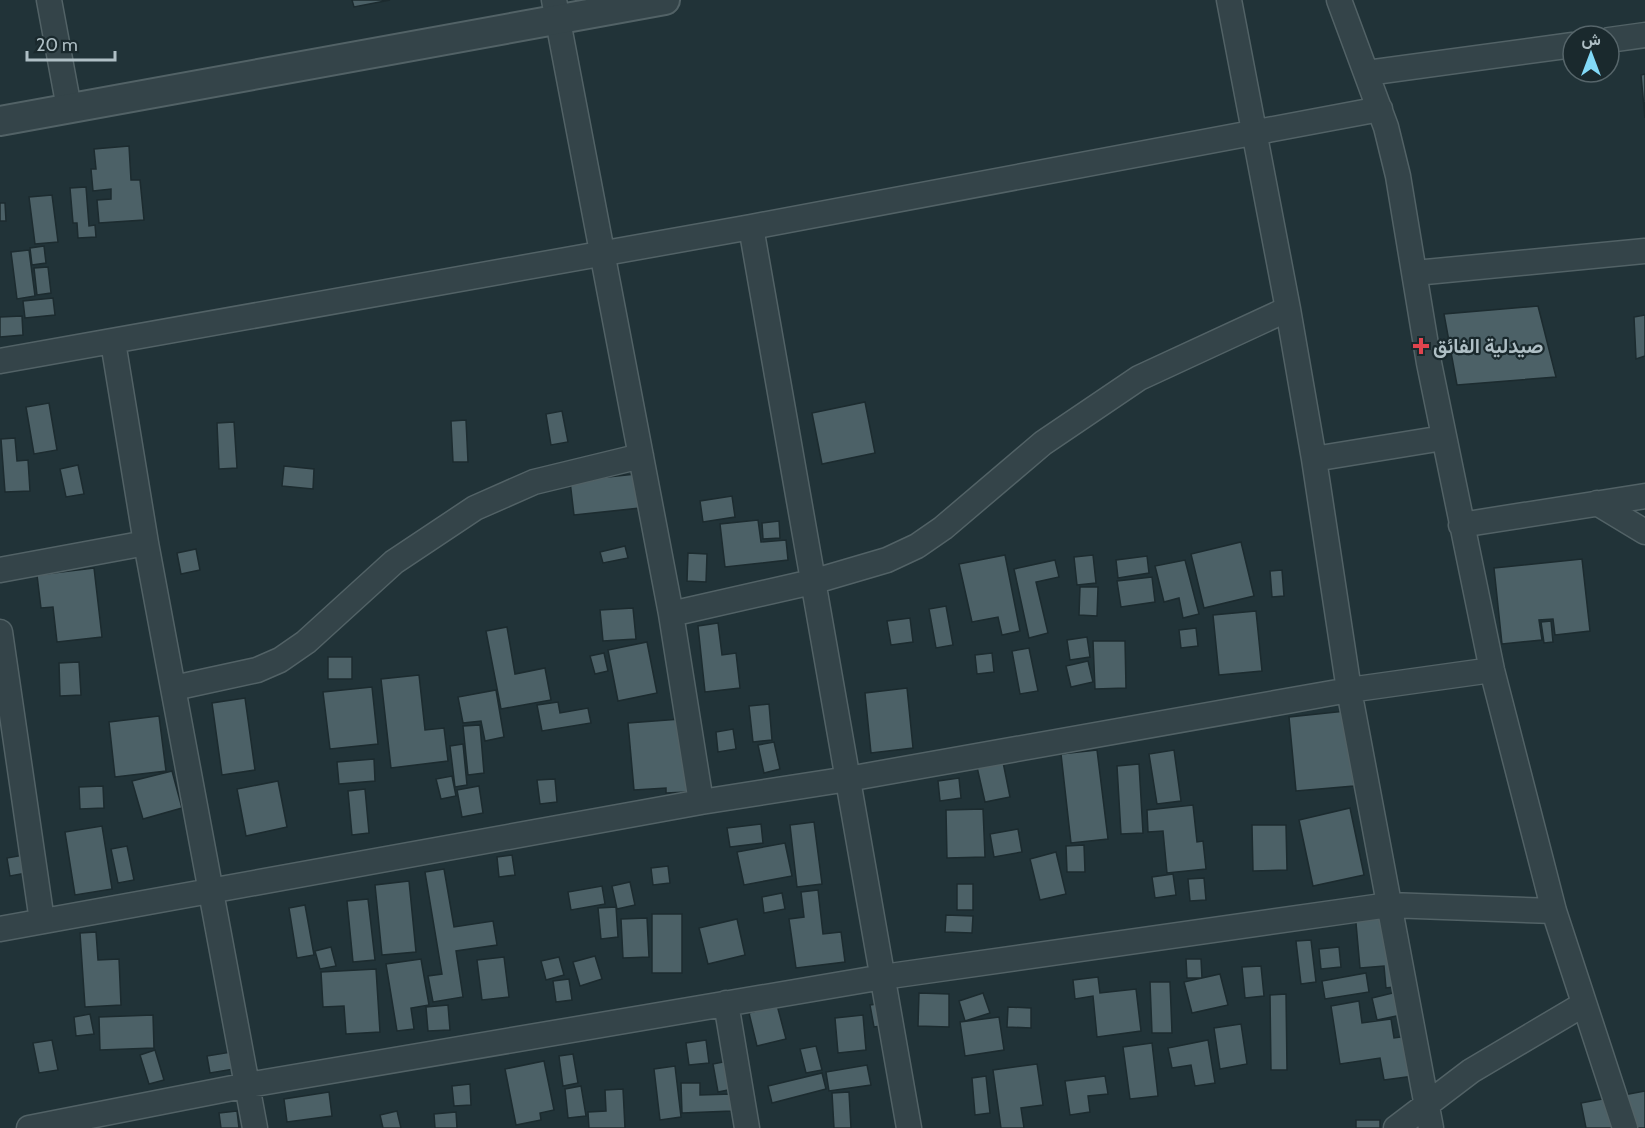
<svg xmlns="http://www.w3.org/2000/svg" width="1645" height="1128" font-family="Cabin,Vazirmatn,sans-serif">
<style>
.building{fill:#4c6167;stroke:#1c2b2f;stroke-width:1.5}
.lines{fill:none;stroke-linecap:round;stroke-linejoin:round}
.minor-casing{stroke:#526266;stroke-width:27}
.tertiary-casing{stroke:#526266;stroke-width:32}
.minor{stroke:#344449;stroke-width:24}
.tertiary{stroke:#344449;stroke-width:28}
.health-dot{fill:#e0444e;stroke:#1a292d;stroke-width:2}
.labels{text-anchor:middle;stroke-width:4.5;stroke-linejoin:round;paint-order:stroke}
.poi-label{font-size:20px;font-weight:bold;fill:#afbfc5;stroke:#1a292d;text-anchor:start}
</style>
<rect width="100%" height="100%" fill="#213338"/>
<path class="building" d="M352,0H390L354,7Z
M1645,74V118L1641,75Z
M129,146L131,180H140L144,220L99,223L97,200L111,199V189L93,191L91,169H96L94,149Z
M86,187L89,226L95,225L96,237L78,238L77,223H73L70,188Z
M52,195L58,242L35,244L29,197Z
M0,203H5L6,221H0Z
M44,246L46,263L32,265L30,248Z
M29,250L35,296L17,299L11,252Z
M48,267L51,293L37,295L34,268Z
M53,298L55,315L25,318L23,301Z
M1538,306L1556,377L1457,385L1444,314Z
M1645,315V356L1636,359L1634,317Z
M22,316L23,335L0,337V317Z
M865,402L875,453L822,464L812,413Z
M49,403L57,450L34,454L26,407Z
M562,411L568,442L551,445L546,414Z
M466,420L468,462H453L451,421Z
M234,422L237,468L219,469L217,423Z
M15,438L17,461L28,460L30,491L5,492L1,439Z
M78,465L84,494L66,497L60,469Z
M284,466L314,469L313,489L282,486Z
M636,474L640,508L574,515L570,481Z
M732,496L735,517L703,522L700,501Z
M758,520L761,542L786,540L788,560L725,567L720,524Z
M779,521L780,538L763,539L762,523Z
M1241,542L1254,596L1204,608L1191,554Z
M625,546L628,558L603,563L600,552Z
M196,549L200,570L181,574L177,553Z
M688,553L707,554L706,582L687,581Z
M1005,555L1020,631L1002,635L998,617L972,622L959,564Z
M1093,555L1096,583L1077,585L1074,557Z
M1147,556L1149,573L1118,578L1116,560Z
M1582,559L1590,631L1555,635L1553,619L1539,620L1542,640L1502,644L1494,568Z
M1055,560L1059,577L1036,582L1048,633L1029,638L1014,569Z
M1185,560L1199,614L1183,618L1179,598L1164,602L1155,566Z
M94,568L102,637L57,642L53,607L41,608L37,575Z
M1282,570L1284,596L1272,597L1270,571Z
M1152,577L1155,602L1121,607L1117,581Z
M1080,587H1098L1097,616L1079,615Z
M946,606L953,645L936,648L929,609Z
M633,608L636,639L603,641L600,610Z
M1256,611L1262,671L1219,675L1213,615Z
M910,618L913,642L891,645L887,621Z
M1551,621L1553,642L1544,643L1541,622Z
M718,623L722,655L736,653L740,688L705,692L698,626Z
M507,627L515,674L545,668L551,700L501,709L486,631Z
M1196,628L1198,646L1181,648L1179,630Z
M1087,637L1090,657L1070,660L1067,640Z
M1093,641H1125L1126,688L1095,689Z
M647,642L657,693L618,701L608,650Z
M1029,648L1038,691L1020,694L1012,651Z
M604,653L608,671L595,674L590,656Z
M992,653L994,672L977,674L975,655Z
M328,657H352V679H328Z
M1088,661L1093,682L1071,687L1066,666Z
M79,662L81,695L60,696L59,663Z
M419,675L425,730L444,728L448,761L391,768L381,679Z
M372,687L378,744L330,749L323,692Z
M907,688L913,748L871,753L865,693Z
M496,690L504,737L485,741L481,721L463,723L458,697Z
M245,698L255,770L222,775L212,703Z
M558,702L560,713L588,708L591,723L542,731L537,705Z
M769,704L772,740L753,742L749,706Z
M1346,711L1354,786L1296,791L1289,717Z
M159,716L166,771L115,777L109,722Z
M681,719L687,792L666,793V788L634,790L628,723Z
M480,725L484,773L468,775L463,726Z
M733,729L736,749L718,752L716,732Z
M774,742L780,769L764,773L758,745Z
M463,744L467,785L455,787L450,746Z
M1097,750L1108,839L1071,843L1061,754Z
M1174,750L1181,801L1157,804L1149,754Z
M374,759L375,781L339,784L337,762Z
M1003,762L1010,797L985,802L977,767Z
M1139,764L1143,833L1121,834L1117,766Z
M172,771L182,808L143,819L132,781Z
M452,776L456,796L441,799L436,779Z
M959,778L961,798L940,801L938,781Z
M555,779L557,802L540,804L537,780Z
M278,781L287,827L246,836L237,789Z
M103,786L104,808L80,809L79,787Z
M479,786L483,813L462,817L457,790Z
M365,789L369,833L352,835L348,791Z
M1193,805L1197,842L1203,841L1206,869L1167,873L1163,831L1148,832L1147,810Z
M1350,808L1364,875L1313,886L1299,820Z
M983,809L985,857L947,858L946,810Z
M814,822L822,884L797,887L790,825Z
M761,824L763,843L730,847L727,828Z
M1252,825H1286L1287,870L1253,871Z
M102,826L112,889L75,895L65,832Z
M1018,829L1022,852L994,857L990,834Z
M785,843L792,876L744,885L737,852Z
M1084,845L1085,872H1067L1066,846Z
M127,846L134,880L118,883L111,849Z
M1056,852L1066,894L1040,900L1030,859Z
M29,854L32,872L10,876L7,858Z
M512,855L515,875L499,877L497,857Z
M668,866L670,883L653,885L651,868Z
M444,869L454,927L493,921L497,945L456,951L463,997L433,1002L428,976L442,974L425,872Z
M1173,874L1176,895L1155,898L1152,877Z
M1204,878L1206,900L1190,901L1188,879Z
M409,881L416,952L382,955L375,885Z
M630,882L635,905L617,909L612,886Z
M957,884H973V910H957Z
M602,886L605,904L571,910L568,892Z
M818,890L823,934L841,932L845,962L796,968L789,919L804,917L801,892Z
M782,893L785,909L764,913L762,897Z
M368,899L375,960L353,962L347,901Z
M305,905L314,955L297,958L289,908Z
M616,907L618,937L601,939L598,908Z
M1394,909L1401,986L1386,988L1384,966L1360,968L1355,912Z
M652,914H682V973H652Z
M946,915L973,916L972,933L945,932Z
M647,918L649,957L623,958L621,919Z
M737,919L745,955L708,964L699,928Z
M96,932L98,960L119,959L121,1005L85,1007L80,933Z
M1311,940L1316,982L1301,984L1296,941Z
M331,947L336,966L320,969L315,951Z
M1339,947L1341,967L1321,969L1319,949Z
M595,956L602,979L580,986L573,962Z
M504,957L509,997L482,1000L477,960Z
M559,957L564,975L546,980L541,961Z
M421,959L429,1005L411,1008L414,1029L397,1031L386,964Z
M1186,959H1201L1202,978H1187Z
M1261,966L1264,996L1245,998L1242,967Z
M376,969L380,1032L346,1034L344,1006L323,1007L321,972Z
M1366,973L1369,992L1325,999L1322,981Z
M1220,974L1228,1005L1192,1013L1184,982Z
M1098,977L1100,993L1136,989L1141,1031L1097,1037L1093,996L1075,999L1073,980Z
M569,979L572,1000L556,1002L553,981Z
M1150,982H1170L1172,1033H1152Z
M1405,990L1411,1013L1377,1020L1372,998Z
M919,993L949,994V1027L918,1026Z
M983,993L990,1013L965,1021L959,1001Z
M1286,994L1287,1070H1271L1270,995Z
M1359,1001L1362,1023L1391,1019L1394,1038L1408,1036L1414,1076L1384,1080L1380,1058L1340,1064L1331,1006Z
M884,1003L888,1025L874,1027L870,1005Z
M448,1005L450,1030L428,1031L426,1007Z
M777,1005L786,1039L757,1046L749,1013Z
M1008,1007L1031,1008V1028L1007,1027Z
M90,1014L94,1034L76,1036L74,1017Z
M153,1015L154,1048L100,1050L99,1017Z
M863,1015L866,1050L838,1053L835,1018Z
M999,1017L1004,1050L965,1056L960,1022Z
M1241,1024L1247,1064L1220,1069L1214,1028Z
M52,1040L58,1070L39,1073L33,1043Z
M706,1040L709,1063L689,1065L686,1043Z
M1208,1040L1215,1083L1195,1086L1191,1065L1172,1068L1168,1048Z
M1152,1043L1158,1096L1130,1099L1123,1047Z
M816,1046L822,1070L806,1073L800,1049Z
M155,1050L164,1080L149,1084L140,1055Z
M237,1051L240,1068L210,1073L207,1056Z
M573,1054L578,1083L563,1086L559,1056Z
M544,1061L554,1110L540,1113L541,1120L516,1125L505,1069Z
M728,1061L733,1089L718,1092L713,1064Z
M1037,1064L1043,1105L1021,1108L1024,1128H1001L993,1070Z
M867,1065L871,1085L829,1091L826,1072Z
M675,1066L681,1117L660,1120L654,1069Z
M822,1073L826,1089L772,1103L768,1086Z
M986,1076L990,1113L975,1115L972,1078Z
M1105,1076L1108,1094L1088,1096L1090,1112L1070,1115L1065,1081Z
M681,1083H700V1095L732,1094V1111L682,1113Z
M470,1084L471,1105L454,1106L452,1086Z
M581,1086L586,1116L568,1118L565,1089Z
M623,1089L625,1128H589L588,1112L606,1111L605,1090Z
M1645,1091V1128H1586L1581,1103Z
M329,1092L332,1116L287,1122L284,1099Z
M849,1092L851,1128H834L832,1093Z
M237,1111L239,1128H221L219,1113Z
M397,1111L401,1128H383L380,1115Z
M456,1112L457,1128H435L434,1114Z
M1356,1120H1380V1128H1356Z"/>
<g class="lines">
<g class="minor-casing">
<path id="minor" d="M49,0L69,108
M554,0L671,614L701,802
M1229,0L1288,309L1314,459L1349,690L1431,1128
M1339,0L1386,127L1398,176L1429,363L1492,670L1554,911L1625,1128
M1609,40L1645,35
M1367,73L1573,45
M751,227L909,1128
M1415,273L1645,251
M113,342L146,543L255,1128
M0,361L751,227L1380,109
M1314,459L1443,438
M1597,503L1645,532
M1461,525L1645,496
M0,570L146,543
M671,614L812,582L887,560L917,546L943,528L1043,443L1139,378L1288,309
M0,632L42,921
M174,688L257,670L280,660L306,642L394,562L475,508L534,482L641,456
M0,929L701,802L848,779L1349,690L1492,670
M726,1003L747,1128
M29,1128L248,1085L883,977L1389,905L1554,911
M1396,1128L1471,1071L1584,1004"/>
</g>
<g class="tertiary-casing">
<path id="tertiary" d="M0,121L665,0"/>
</g>
<use href="#minor" class="minor"/>
<use href="#tertiary" class="tertiary"/>
</g>
<path class="health-dot" d="M1418 337h6v6h6v6h-6v6h-6v-6h-6v-6h6z"/>
<g class="labels">
<g class="poi-label">
<text x="1433" y="353">صيدلية الفائق</text>
</g>
</g>
<g transform="translate(1591 54)"><circle r="28" fill="#1a292d" stroke="#56656a" stroke-width="1.5"/>
<path d="M0-4.5L10 22L0 15L-10 22Z" fill="#82d9f7"/>
<text y="-9" font-size="16" font-weight="bold" text-anchor="middle" fill="#afbfc5">ش</text>
</g>
<path d="M27 51v9h88v-9" fill="none" stroke="#afbfc5" stroke-width="3"/>
<text x="36" y="51" font-size="18" fill="#afbfc5" stroke="#1a292d" stroke-width="4.5" paint-order="stroke">20 m</text>
</svg>
